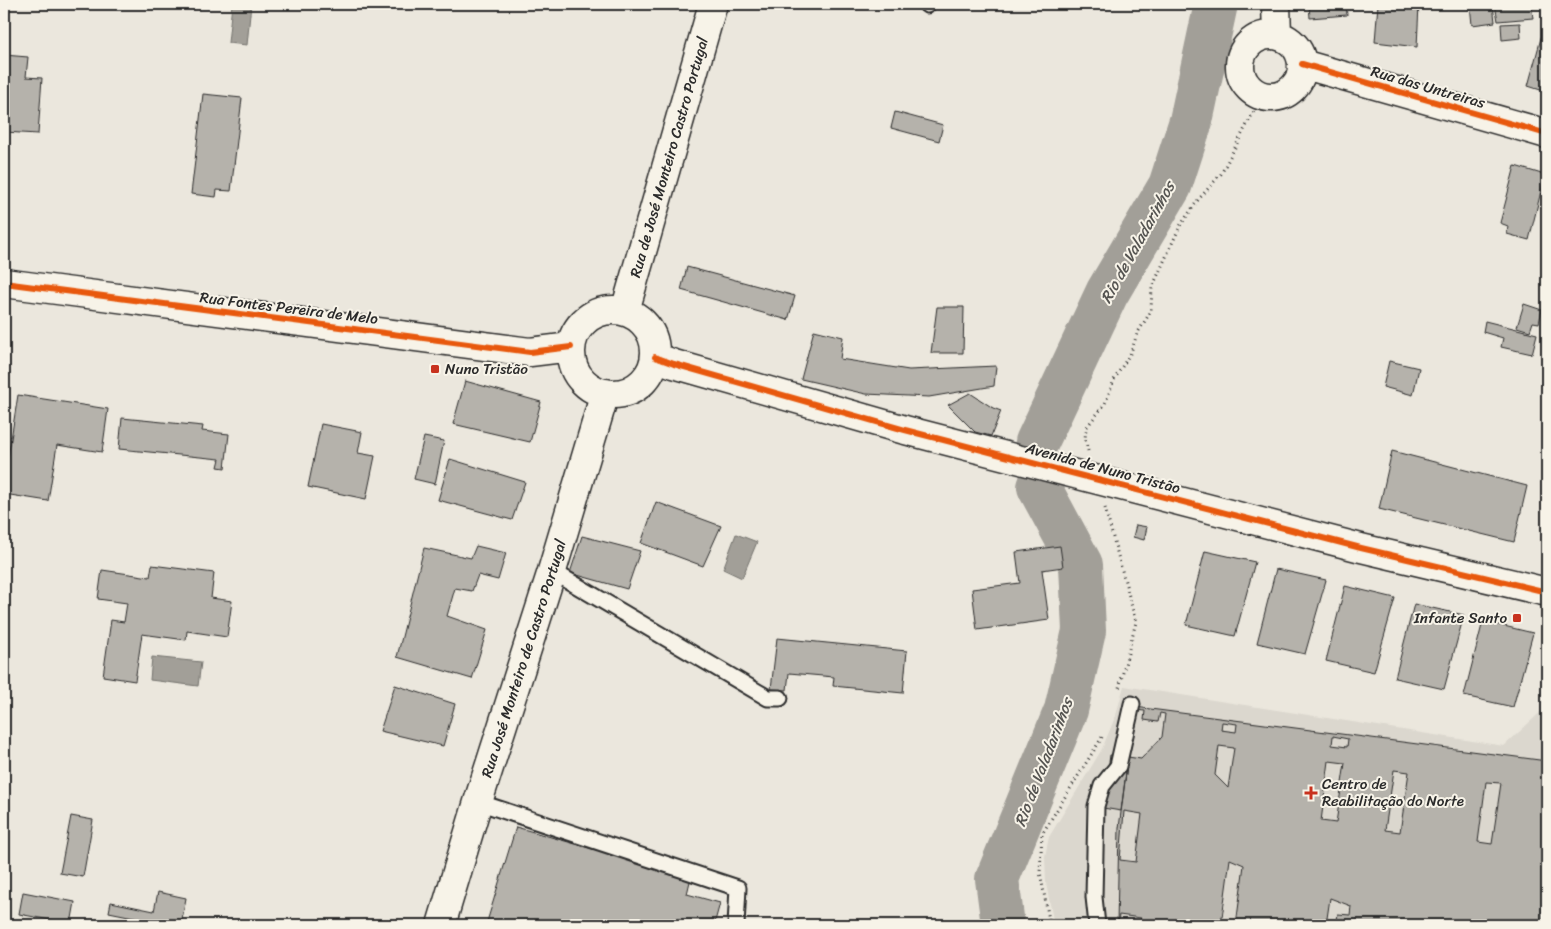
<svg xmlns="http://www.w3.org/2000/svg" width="1551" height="929" font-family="Sriracha,sans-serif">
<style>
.built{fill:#dbd7ce}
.water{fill:#a29f98;stroke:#72716c}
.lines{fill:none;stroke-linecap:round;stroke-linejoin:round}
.river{stroke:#a29f98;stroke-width:44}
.building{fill:#b5b2ab;stroke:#2b2b2b;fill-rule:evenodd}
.lane-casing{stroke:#2b2b2b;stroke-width:19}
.street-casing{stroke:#2b2b2b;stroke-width:31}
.secondary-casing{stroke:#2b2b2b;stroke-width:31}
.path{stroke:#2b2b2b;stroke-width:3;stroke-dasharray:1 4;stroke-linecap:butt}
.lane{stroke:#f7f3e8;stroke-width:15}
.street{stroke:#f7f3e8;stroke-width:28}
.secondary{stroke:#f7f3e8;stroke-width:28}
.cycleway-casing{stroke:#f7f3e8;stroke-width:9}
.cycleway{stroke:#e8590c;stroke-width:6}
.poi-dot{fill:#c8321e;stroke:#f7f3e8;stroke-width:2}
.labels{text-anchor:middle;stroke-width:4;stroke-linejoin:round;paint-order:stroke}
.street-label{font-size:15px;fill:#2b2b2b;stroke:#f7f3e8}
.poi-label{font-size:15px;fill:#2b2b2b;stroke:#f7f3e8;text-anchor:start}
.water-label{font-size:16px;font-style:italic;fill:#555451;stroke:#f7f3e8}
</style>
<rect width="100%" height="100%" fill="#ebe7dd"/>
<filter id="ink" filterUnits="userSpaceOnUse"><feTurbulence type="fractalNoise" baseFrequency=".02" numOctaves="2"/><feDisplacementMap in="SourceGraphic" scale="10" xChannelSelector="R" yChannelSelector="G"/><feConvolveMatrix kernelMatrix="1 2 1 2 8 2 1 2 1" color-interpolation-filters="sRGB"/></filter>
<g filter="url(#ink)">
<path class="built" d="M1124,686L1504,746L1547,706V925H1054L1046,883L1045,856L1049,837L1102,749L1116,715Z"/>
<path class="water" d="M232,4H251L247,45L228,43Z
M736,534L757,542L742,578L723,569Z
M152,657L201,662L198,686L150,680Z"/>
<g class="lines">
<path class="river" d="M1037,442L1107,293L1170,186L1191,121L1216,4
M1003,925L997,879L1066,710L1084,631L1081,565L1039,487"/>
</g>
<path class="building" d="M1309,4H1346L1347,15L1310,18Z
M1378,4H1419L1417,47L1375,42Z
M1470,4H1493L1495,22L1472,25Z
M1495,4H1531L1533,18L1498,21Z
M1520,23L1521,38L1502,40L1501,24Z
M1544,27L1547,28V92L1528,86Z
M4,55L28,57L26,77L42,78L38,134L4,132Z
M203,94L242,98L231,191L217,190L216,197L191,194Z
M895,112L943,125L939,141L891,128Z
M1515,166L1545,175L1529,240L1507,234L1508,226L1500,223Z
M687,267L795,296L788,320L681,290Z
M1524,304L1542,310L1539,323L1533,322L1530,331L1517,327Z
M937,307H964L963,353H931Z
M1485,321L1537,334L1532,354L1501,347L1503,338L1483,332Z
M814,330L843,337L840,359L909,370L996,366L994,386L929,397L866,394L801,379Z
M1389,361L1419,368L1413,395L1383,387Z
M465,381L541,402L530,442L453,424Z
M970,393L993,408L1001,411L991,436L975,432L948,405Z
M18,395L108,409L102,452L57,445L48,501L4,494V483Z
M122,418L203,426L202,431L229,434L225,468L218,467L220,459L119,449Z
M321,424L362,432L358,453L375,456L366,499L308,487Z
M424,437L444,441L435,484L414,479Z
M1392,451L1527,486L1514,542L1379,509Z
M450,459L525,482L512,520L438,500Z
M656,502L721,526L703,566L641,543Z
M1136,525L1147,527L1144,540L1133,537Z
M582,536L640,551L627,589L570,573Z
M476,546L506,553L498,580L478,575L472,591L455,588L447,616L487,630L472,679L397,657L424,548L471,558Z
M1060,546L1063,567L1042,570L1049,620L977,630L972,589L1020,583L1016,552Z
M1205,551L1255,562L1235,636L1186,625Z
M152,565L214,573L211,598L232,601L227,637L187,631L186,640L142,634L135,681L103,676L111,620L124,622L127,603L98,599L102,570L150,577Z
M1276,569L1326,580L1305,654L1257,643Z
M1345,586L1395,598L1374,672L1326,661Z
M1414,604L1464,615L1444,689L1395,678Z
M1483,621L1533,633L1513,707L1464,696Z
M777,638L907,651L903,693L833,686L834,677L789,673L787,690L771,689Z
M395,685L455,704L443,746L380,731Z
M1135,707L1547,761V925H1336L1338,914L1350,915L1351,906L1330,898L1326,925H1236L1244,865L1230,859L1221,925H1140L1141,918L1119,915L1118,925H1117L1119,828L1128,757L1141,759L1162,737L1165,714L1160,713L1158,722L1144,720L1145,711L1134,710ZM1222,722L1237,724L1236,732L1221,730ZM1333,736L1348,739L1347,747L1332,745ZM1219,746L1234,748L1228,788L1215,775ZM1329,761L1345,763L1336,823L1321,821ZM1394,770L1409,772L1400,832L1385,830ZM1486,782L1501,783L1492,844L1478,842ZM1124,811L1142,814L1136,862L1120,860Z
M1110,755L1128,757L1121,811L1103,808Z
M71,816L93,820L83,877L60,873Z
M516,827L691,877L687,894L720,903L714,925H486Z
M23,892L75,902L71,924L19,914Z
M158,892L186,898L181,925H173L109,912L111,902L154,911Z"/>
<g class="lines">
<g class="lane-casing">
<path id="lane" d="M927,5V4
M552,571L768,698H780
M478,802L738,888L736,925
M1097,925L1094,897L1096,806L1102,786L1118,766L1132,704"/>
</g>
<g class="street-casing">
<path id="street" d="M1276,4L1277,35
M1240 66a31 31 0 1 1 62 0a31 31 0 1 1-62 0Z
M1302,64L1547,134"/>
</g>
<g class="secondary-casing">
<g id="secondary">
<path d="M4,283L530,352L571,347"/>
<circle cx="613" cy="352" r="42"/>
<path id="s1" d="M625,311L713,4"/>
<path d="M655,357L674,364L905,430L1361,548L1547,592"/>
<path id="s2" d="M441,925L478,802L552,571L605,393"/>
</g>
</g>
<path class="path" d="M1088,451L1085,439L1086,428L1105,404L1114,380L1131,352L1137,334L1151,311L1152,288L1180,226L1198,200L1221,174L1262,96
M1105,508L1136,622L1119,688
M1050,925L1040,872L1042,834L1101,739L1103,734"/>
<use href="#lane" class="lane"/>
<use href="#street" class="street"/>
<use href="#secondary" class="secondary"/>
<g class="cycleway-casing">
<path id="cycleway" d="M1302,64L1547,134
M4,283L530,352L571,347
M655,357L674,364L905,430L1361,548L1547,592"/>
</g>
<use href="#cycleway" class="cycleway"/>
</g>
</g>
<g class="poi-dot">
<rect x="430" y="364" width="10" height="10" rx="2.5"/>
<rect x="1512" y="613" width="10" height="10" rx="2.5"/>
<path d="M1308.5 785.5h5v5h5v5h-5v5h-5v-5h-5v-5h5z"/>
</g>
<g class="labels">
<g class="street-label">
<text transform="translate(1428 87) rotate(16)" y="5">Rua das Untreiras</text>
<text dy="5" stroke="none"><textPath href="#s1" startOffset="160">Rua de José Monteiro Castro Portugal</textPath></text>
<text transform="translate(289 308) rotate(7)" y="5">Rua Fontes Pereira de Melo</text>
<text transform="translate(1103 468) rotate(15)" y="5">Avenida de Nuno Tristão</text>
<text dy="5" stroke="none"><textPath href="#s2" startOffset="279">Rua José Monteiro de Castro Portugal</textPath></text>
</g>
<g class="poi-label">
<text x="445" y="374">Nuno Tristão</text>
<text x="1507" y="623" text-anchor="end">Infante Santo</text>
<text x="1322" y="789">Centro de<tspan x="1322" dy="17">Reabilitação do Norte</tspan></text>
</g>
<g class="water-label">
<text transform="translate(1137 242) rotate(-61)" y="6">Rio de Valadarinhos</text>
<text transform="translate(1043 762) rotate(-69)" y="6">Rio de Valadarinhos</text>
</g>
</g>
<rect width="1551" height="929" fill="none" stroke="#f7f3e8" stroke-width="20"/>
<rect x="10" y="10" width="1531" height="909" fill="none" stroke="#2b2b2b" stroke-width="2" filter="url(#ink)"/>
</svg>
